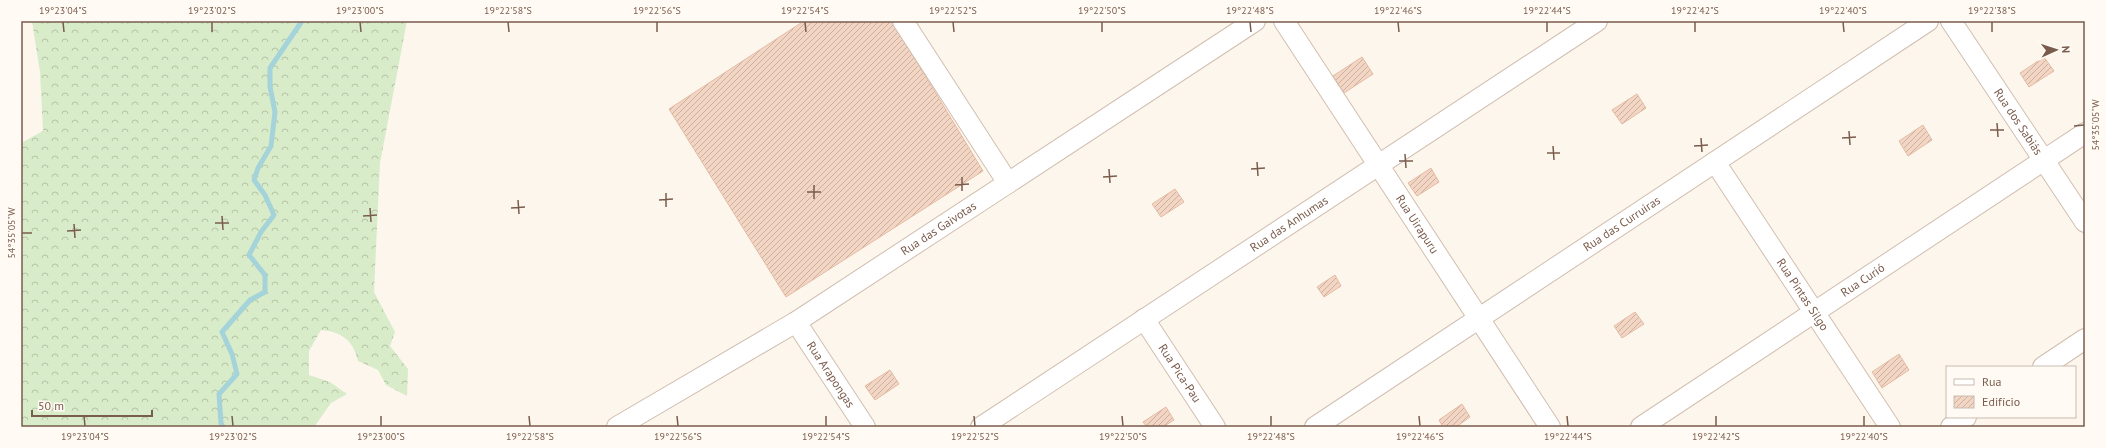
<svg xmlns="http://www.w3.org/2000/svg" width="2106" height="448" font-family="'PT Sans',sans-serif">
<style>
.forest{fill:url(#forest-crowns)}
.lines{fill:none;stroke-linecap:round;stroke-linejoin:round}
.stream{stroke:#a5d3da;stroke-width:5}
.building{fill:url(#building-hatch);stroke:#e6bba3}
.minor-casing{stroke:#d1beb0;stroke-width:22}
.minor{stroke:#fff;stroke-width:20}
.ticks{fill:none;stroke:#7a5c4d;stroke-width:1.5}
.labels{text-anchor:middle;stroke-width:4;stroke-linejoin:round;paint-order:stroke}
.street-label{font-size:12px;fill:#7a5c4d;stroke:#fffaf3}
.neatline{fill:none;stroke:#7a5c4d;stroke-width:1.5}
.ticks-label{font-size:10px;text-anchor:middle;fill:#7a5c4d}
</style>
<defs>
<pattern id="forest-crowns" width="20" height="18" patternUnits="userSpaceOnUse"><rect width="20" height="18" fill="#d8ecc9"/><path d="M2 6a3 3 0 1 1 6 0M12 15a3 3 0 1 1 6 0" fill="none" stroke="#b4c2a5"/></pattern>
<pattern id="building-hatch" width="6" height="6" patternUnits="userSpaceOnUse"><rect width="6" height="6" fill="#f3d5c3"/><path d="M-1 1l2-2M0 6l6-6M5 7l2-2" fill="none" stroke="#cab0a1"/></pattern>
</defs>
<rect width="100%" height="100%" fill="#fdf6ec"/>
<path class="forest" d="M32,21H407L380,163L374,292L395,332L390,346L408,369L407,396L386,385L378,370L358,361C353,340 342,332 321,330L309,351V375L330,382L347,394L331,403L314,427H21V143L43,131L40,72Z"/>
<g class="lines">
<path class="stream" d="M223,427L221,423L219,394L237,374L232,354L222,332L250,300L265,292V275L249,255L261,232L274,215L265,195L254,180L258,168L271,146L275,112L270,87V68L302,21"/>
</g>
<path class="building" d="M804,21H892L983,171L786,297L669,109Z
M1362,57L1373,74L1344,93L1333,76Z
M2044,57L2054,71L2029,87L2020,73Z
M1637,94L1646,108L1622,124L1612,110Z
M1923,125L1932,140L1908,156L1899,141Z
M1431,168L1439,182L1417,196L1408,183Z
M1175,189L1184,202L1161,217L1152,204Z
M1335,275L1341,286L1324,297L1317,287Z
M1635,312L1644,324L1622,338L1614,326Z
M1899,354L1909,370L1882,388L1872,372Z
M890,370L899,384L875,400L865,386Z
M1462,404L1470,417L1456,427H1443L1439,420Z
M1166,407L1174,420L1163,427H1147L1143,422Z"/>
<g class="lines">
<g class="minor-casing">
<g id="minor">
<path d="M903,21L1008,183"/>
<path id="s1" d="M1284,21L1550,427"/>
<path id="s2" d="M1951,21L2085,222"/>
<path id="s3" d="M1715,162L1890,427"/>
<path id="s4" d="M1144,319L1215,427"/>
<path id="s5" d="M796,322L865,427"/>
<path d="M2043,367L2085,339"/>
<path id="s6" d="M617,427L796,322L1255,21"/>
<path id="s7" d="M981,427L1597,21"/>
<path id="s8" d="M1315,427L1928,21"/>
<path id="s9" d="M1641,427L2085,133"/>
<path d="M1951,427L1966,417"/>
</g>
</g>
<use href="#minor" class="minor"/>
</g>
<path class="ticks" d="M63,22L64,32M212,22V32M360,22L361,32M508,22L509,32M657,22V32M805,22L806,32M953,22L954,32M1102,22V32M1250,22L1251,32M1398,22L1399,32M1547,22V32M1695,22V32M1843,22L1844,32M1992,22V32M1997,123L1998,137M2074,126L2084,125M1990,130H2004M1849,131L1850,145M1701,138L1702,152M1842,138L1856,137M1553,146L1554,160M1694,146L1708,145M1547,153H1560M1405,154L1406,168M1399,161H1413M1257,162L1258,176M1109,169L1110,183M1251,169L1265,168M962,177V191M1103,177L1117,176M814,185V199M955,185L969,184M807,192H821M666,193V207M518,200L519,214M659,200L673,199M370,208L371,222M511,208L525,207M222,216L223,230M363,216L377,215M215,223H229M74,224L75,238M67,231L81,230M22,233H32M84,416L85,426M232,416L233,426M381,416V426M529,416L530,426M677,416L678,426M826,416V426M974,416L975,426M1122,416L1123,426M1271,416V426M1419,416L1420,426M1567,416L1568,426M1716,416V426M1864,416V426"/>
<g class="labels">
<g class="street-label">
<text dy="4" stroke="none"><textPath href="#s2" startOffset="121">Rua dos Sabiás</textPath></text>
<text dy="4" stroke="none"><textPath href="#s7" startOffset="369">Rua das Anhumas</textPath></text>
<text dy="4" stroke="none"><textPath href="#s1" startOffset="243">Rua Uirapuru</textPath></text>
<text dy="4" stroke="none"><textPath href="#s8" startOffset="368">Rua das Curruiras</textPath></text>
<text dy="4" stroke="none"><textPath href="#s6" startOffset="378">Rua das Gaivotas</textPath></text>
<text dy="4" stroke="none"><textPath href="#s9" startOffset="266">Rua Curió</textPath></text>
<text dy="4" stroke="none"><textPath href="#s3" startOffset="159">Rua Pintas Silgo</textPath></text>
<text dy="4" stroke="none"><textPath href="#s4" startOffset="65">Rua Pica-Pau</textPath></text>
<text dy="4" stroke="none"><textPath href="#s5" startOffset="63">Rua Arapongas</textPath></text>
</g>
</g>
<rect width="2106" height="448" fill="none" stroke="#fffaf3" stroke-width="44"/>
<rect x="1946" y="366" width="130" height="52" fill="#fffaf3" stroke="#cabbb1"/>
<rect x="1954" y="379" width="20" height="6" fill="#ffffff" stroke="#cabbb1"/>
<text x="1982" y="386" font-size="12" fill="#7a5c4d">Rua</text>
<rect x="1954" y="396" width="20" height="12" fill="url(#building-hatch)" stroke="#cabbb1"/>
<text x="1982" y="406" font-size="12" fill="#7a5c4d">Edifício</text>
<g transform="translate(2056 50) rotate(87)" stroke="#fffaf3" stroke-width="3" paint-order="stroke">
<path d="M0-3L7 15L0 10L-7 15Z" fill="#7a5c4d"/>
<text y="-6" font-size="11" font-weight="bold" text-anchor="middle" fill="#7a5c4d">N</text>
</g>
<path d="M32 410v6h120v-6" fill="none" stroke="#7a5c4d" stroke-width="2"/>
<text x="38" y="410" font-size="12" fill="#7a5c4d" stroke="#fffaf3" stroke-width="3" paint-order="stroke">50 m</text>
<rect x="22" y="22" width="2062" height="404" class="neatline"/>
<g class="ticks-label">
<text x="63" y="14">19°23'04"S</text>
<text x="212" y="14">19°23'02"S</text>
<text x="360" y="14">19°23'00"S</text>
<text x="508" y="14">19°22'58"S</text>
<text x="657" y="14">19°22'56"S</text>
<text x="805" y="14">19°22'54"S</text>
<text x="953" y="14">19°22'52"S</text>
<text x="1102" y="14">19°22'50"S</text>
<text x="1250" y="14">19°22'48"S</text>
<text x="1398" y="14">19°22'46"S</text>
<text x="1547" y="14">19°22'44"S</text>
<text x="1695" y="14">19°22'42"S</text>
<text x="1843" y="14">19°22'40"S</text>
<text x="1992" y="14">19°22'38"S</text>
<text transform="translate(2095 125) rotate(-90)" y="4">54°35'05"W</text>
<text transform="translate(11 233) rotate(-90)" y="4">54°35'05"W</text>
<text x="85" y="440">19°23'04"S</text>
<text x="233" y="440">19°23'02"S</text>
<text x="381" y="440">19°23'00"S</text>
<text x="530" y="440">19°22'58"S</text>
<text x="678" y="440">19°22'56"S</text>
<text x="826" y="440">19°22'54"S</text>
<text x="975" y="440">19°22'52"S</text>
<text x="1123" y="440">19°22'50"S</text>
<text x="1271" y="440">19°22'48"S</text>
<text x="1420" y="440">19°22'46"S</text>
<text x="1568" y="440">19°22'44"S</text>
<text x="1716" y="440">19°22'42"S</text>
<text x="1864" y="440">19°22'40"S</text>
</g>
</svg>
